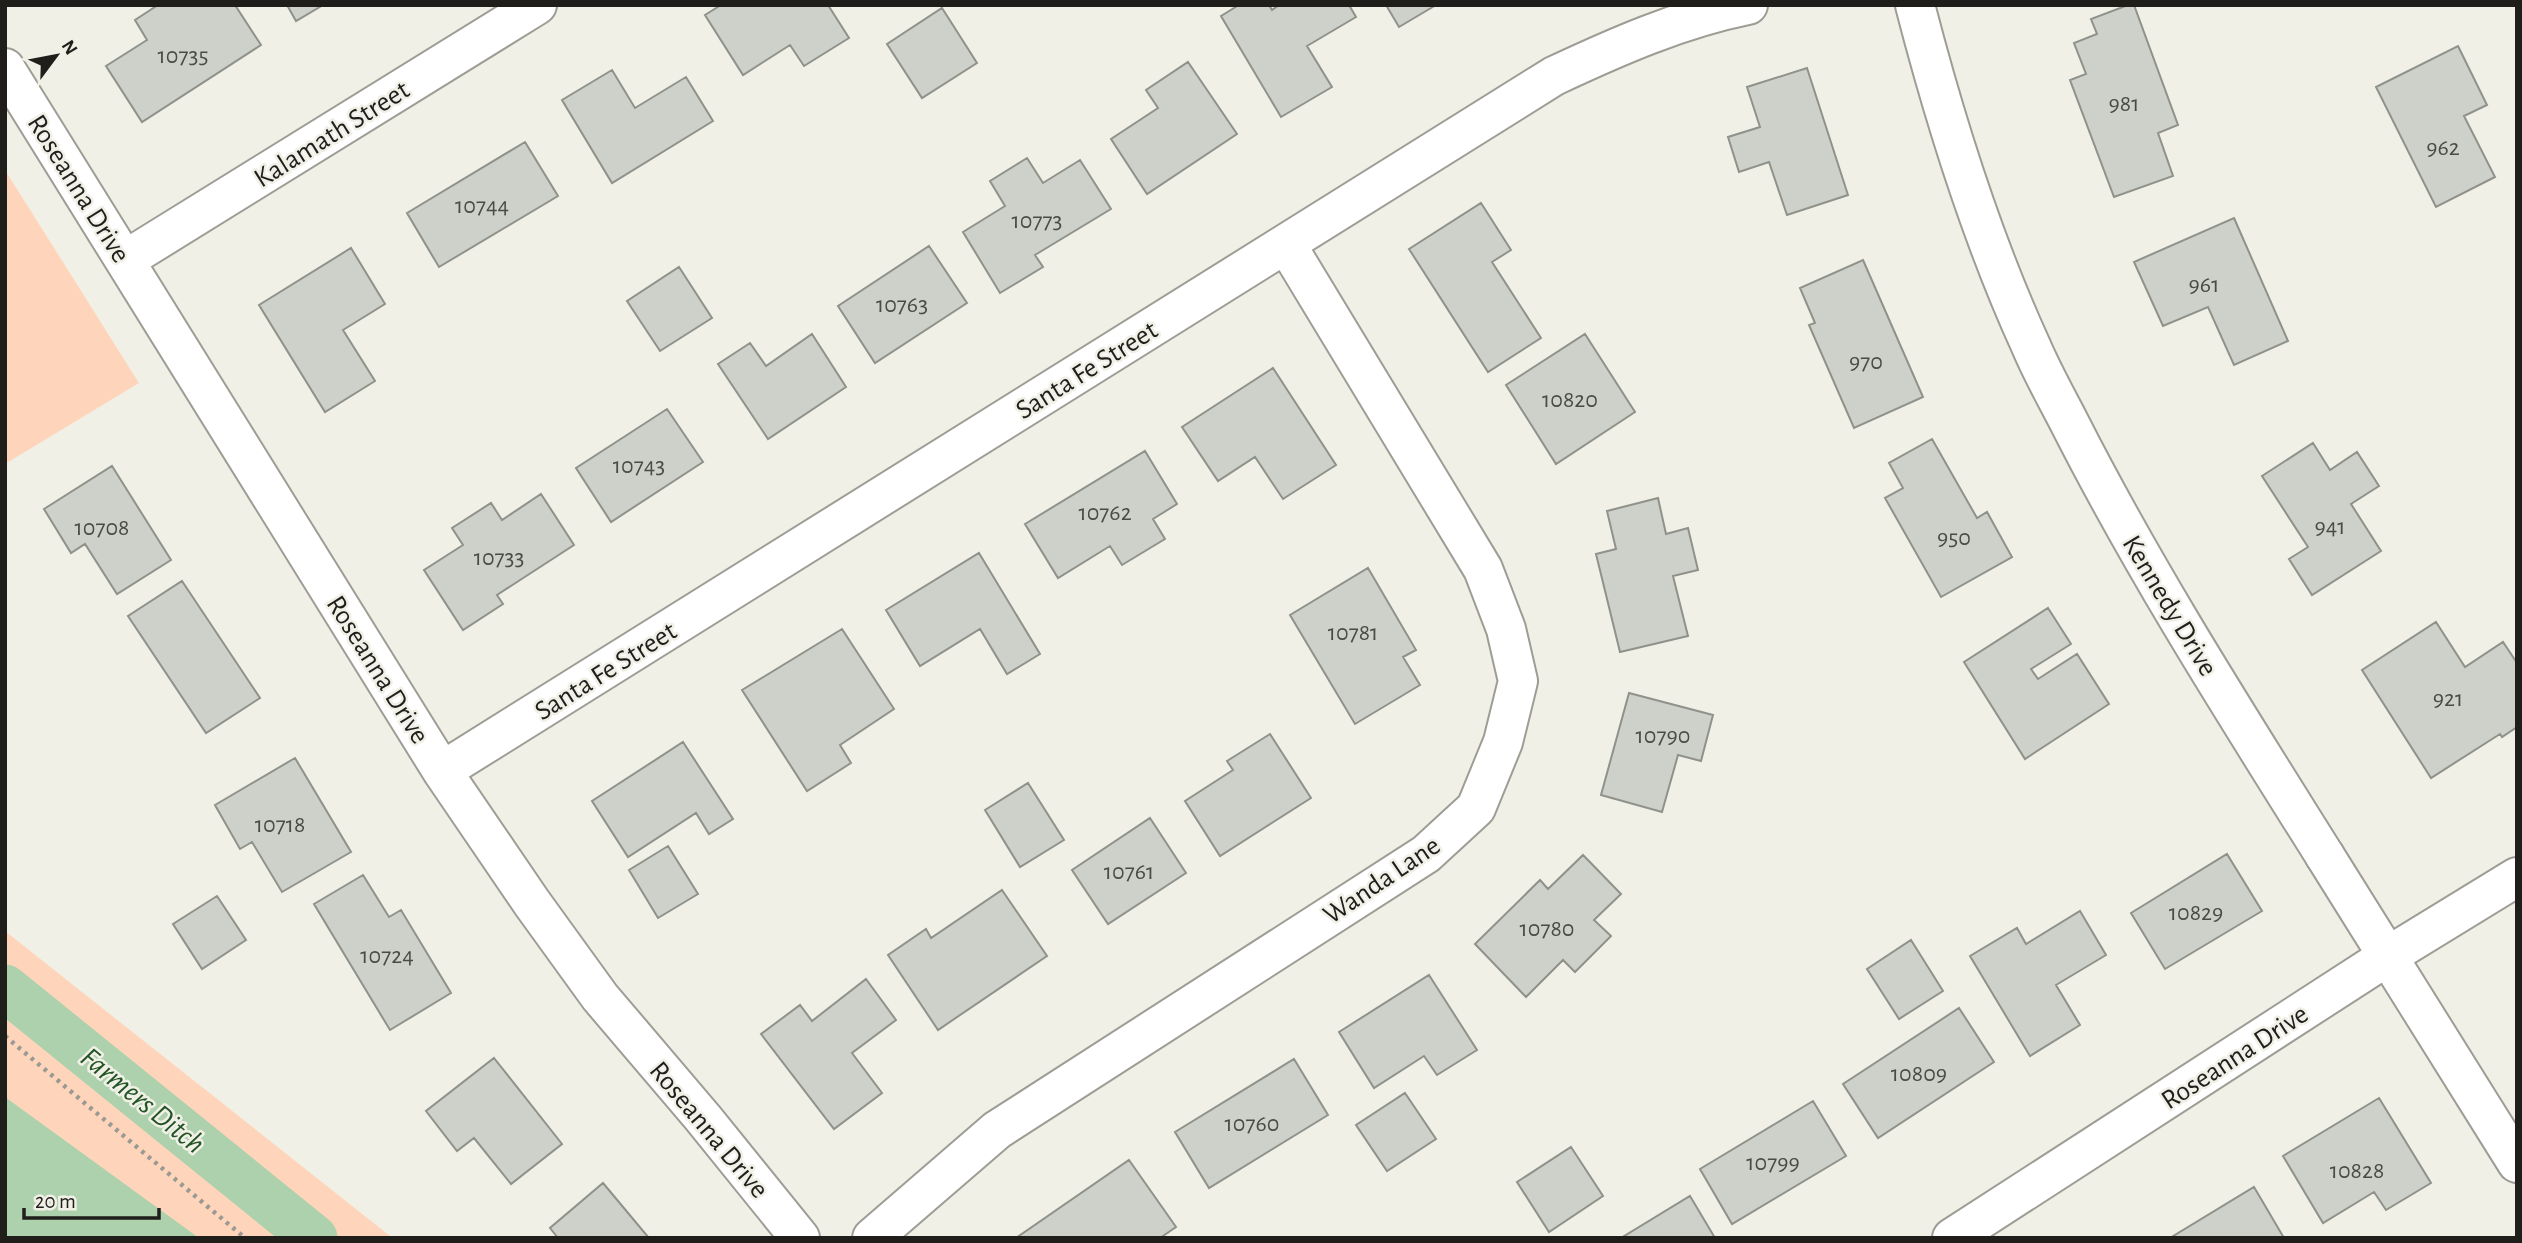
<svg xmlns="http://www.w3.org/2000/svg" width="2522" height="1243" font-family="'Alegreya Sans',sans-serif">
<style>
.green{fill:#fed5ba}
.water{fill:#add1ac}
.lines{fill:none;stroke-linecap:round;stroke-linejoin:round}
.canal{stroke:#add1ac;stroke-width:47}
.building{fill:#ced1c9;stroke:#8f928a;stroke-width:2}
.street-casing{stroke:#9e9d95;stroke-width:42}
.secondary-casing{stroke:#9e9d95;stroke-width:42}
.path{stroke:#9a9993;stroke-width:4.5;stroke-dasharray:3.5 5;stroke-linecap:butt}
.street{stroke:#fff;stroke-width:38}
.secondary{stroke:#fff;stroke-width:38}
.labels{text-anchor:middle;stroke-width:5;stroke-linejoin:round;paint-order:stroke}
.number-label{font-size:24px;fill:#4b4b46}
.street-label{font-size:28px;fill:#1f1e1b;stroke:#f1f0e7}
.water-label{font-size:30px;font-style:italic;fill:#225424;stroke:#f1f0e7}
</style>
<rect width="100%" height="100%" fill="#f1f0e7"/>
<path class="green" d="M5,170L139,383L5,464Z
M5,931L390,1236L391,1238H5Z"/>
<path class="water" d="M5,1097L199,1238H5Z"/>
<g class="lines">
<path class="canal" d="M5,988L314,1238"/>
</g>
<path class="building" d="M158,5H235L261,45L142,122L106,66L147,40L135,20Z
M287,5H323L296,21Z
M721,5H828L849,38L804,66L790,45L743,75L705,15Z
M1239,5H1269L1272,10L1279,5H1349L1356,17L1307,46L1332,87L1281,117L1221,16Z
M1386,5H1436L1399,27Z
M2128,5H2134L2178,125L2158,133L2173,176L2114,197L2070,80L2086,74L2074,43L2097,34L2091,19Z
M942,8L977,63L922,98L887,44Z
M2458,46L2487,105L2464,116L2495,177L2436,207L2376,87Z
M1188,62L1237,134L1147,194L1111,139L1158,108L1146,90Z
M1807,68L1848,195L1787,215L1769,162L1739,172L1728,137L1760,127L1747,87Z
M612,70L635,108L686,77L713,121L612,183L562,100Z
M525,142L558,196L439,267L407,213Z
M1027,158L1043,183L1080,160L1111,209L1035,255L1043,267L1000,293L963,232L1005,206L990,181Z
M1481,203L1511,250L1492,262L1541,338L1488,372L1409,249Z
M2234,218L2288,341L2234,365L2208,307L2163,326L2134,262Z
M929,246L967,303L875,363L838,306Z
M351,248L385,304L343,330L375,381L325,412L259,305Z
M1863,260L1923,397L1854,428L1809,325L1815,323L1800,288Z
M679,267L712,318L660,351L627,301Z
M812,334L846,387L768,439L718,364L750,343L766,366Z
M1585,334L1635,412L1556,464L1506,385Z
M1273,368L1336,465L1283,499L1255,457L1218,481L1182,427Z
M667,409L703,462L611,522L576,468Z
M1932,439L1977,518L1987,512L2012,557L1941,597L1885,498L1903,488L1889,463Z
M2313,443L2330,470L2357,452L2379,486L2351,504L2381,551L2312,595L2289,559L2308,547L2262,476Z
M1145,451L1177,504L1153,519L1165,539L1122,565L1110,546L1058,578L1025,524Z
M112,466L171,560L117,594L85,544L71,553L44,509Z
M541,494L574,545L497,595L503,604L463,630L424,570L463,545L452,528L491,503L502,520Z
M1658,498L1666,534L1688,528L1698,570L1673,576L1688,636L1620,652L1596,554L1616,549L1607,511Z
M979,553L1040,654L1007,674L980,629L920,666L886,610Z
M1368,568L1416,650L1403,657L1420,685L1355,724L1290,615Z
M182,581L260,698L206,733L128,616Z
M2048,608L2071,644L2031,669L2038,679L2077,654L2109,704L2025,759L1964,662Z
M2436,622L2465,667L2503,642L2517,663V727L2502,737L2500,734L2431,778L2362,670Z
M842,629L894,709L840,745L851,763L807,791L742,690Z
M1629,693L1713,715L1701,761L1678,755L1662,812L1601,795Z
M1270,734L1311,798L1220,856L1185,801L1233,770L1227,761Z
M683,742L733,819L709,834L696,813L628,857L592,801Z
M295,758L351,852L282,892L252,842L240,849L215,805Z
M1028,783L1064,840L1020,867L985,810Z
M1150,818L1186,873L1108,924L1072,870Z
M668,846L698,894L658,918L629,870Z
M2227,854L2262,911L2165,969L2131,913Z
M1583,855L1621,894L1594,920L1611,936L1575,972L1563,960L1526,997L1475,944L1540,880L1548,889Z
M363,875L389,917L401,910L451,993L390,1030L314,904Z
M1002,890L1047,956L938,1030L888,955L926,929L931,938Z
M217,896L246,940L202,969L173,924Z
M2080,911L2106,955L2056,985L2080,1025L2030,1056L1970,956L2017,928L2026,944Z
M1911,940L1943,991L1899,1019L1867,969Z
M1429,975L1477,1050L1437,1075L1424,1056L1374,1088L1339,1032Z
M866,979L896,1020L852,1053L882,1093L834,1129L761,1034L800,1005L812,1021Z
M1959,1008L1994,1062L1878,1138L1843,1084Z
M494,1058L562,1144L511,1184L474,1138L457,1151L426,1111Z
M1294,1059L1328,1115L1209,1188L1175,1132Z
M1405,1093L1436,1139L1387,1171L1356,1125Z
M2379,1098L2431,1183L2386,1210L2374,1192L2323,1223L2283,1156Z
M1813,1101L1846,1156L1732,1224L1700,1169Z
M1571,1147L1603,1196L1549,1232L1517,1182Z
M1129,1160L1176,1227L1160,1238H1016Z
M603,1183L649,1238H558L550,1228Z
M2254,1187L2284,1238H2170Z
M1690,1196L1715,1238H1621Z"/>
<g class="lines">
<g class="street-casing">
<path id="street" d="M1915,5C1945,121 1981,237 2031,346C2042,372 2056,397 2069,422C2145,572 2236,714 2325,856
M5,68L442,771L532,903L600,997L703,1118L800,1238
M125,260L537,5
M442,771L1554,76C1616,47 1679,19 1748,5
M872,1238L997,1130L1426,854L1476,808L1503,742L1518,681L1506,629L1483,569L1286,244
M1952,1238L2388,956L2517,877"/>
</g>
<g class="secondary-casing">
<path id="secondary" d="M2325,856L2517,1163"/>
</g>
<path class="path" d="M5,1036L245,1238"/>
<use href="#street" class="street"/>
<use href="#secondary" class="secondary"/>
</g>
<g class="labels">
<g class="number-label">
<text x="183" y="63">10735</text>
<text x="2124" y="111">981</text>
<text x="2443" y="155">962</text>
<text x="482" y="213">10744</text>
<text x="1037" y="228">10773</text>
<text x="2204" y="292">961</text>
<text x="902" y="312">10763</text>
<text x="1866" y="369">970</text>
<text x="1570" y="407">10820</text>
<text x="639" y="473">10743</text>
<text x="1105" y="520">10762</text>
<text x="2330" y="534">941</text>
<text x="102" y="535">10708</text>
<text x="1954" y="545">950</text>
<text x="499" y="565">10733</text>
<text x="1353" y="640">10781</text>
<text x="2448" y="706">921</text>
<text x="1663" y="743">10790</text>
<text x="280" y="832">10718</text>
<text x="1129" y="879">10761</text>
<text x="2196" y="920">10829</text>
<text x="1547" y="936">10780</text>
<text x="387" y="963">10724</text>
<text x="1919" y="1081">10809</text>
<text x="1252" y="1131">10760</text>
<text x="1773" y="1170">10799</text>
<text x="2357" y="1178">10828</text>
</g>
<g class="street-label">
<text transform="translate(331 133) rotate(-32)" y="10">Kalamath Street</text>
<text transform="translate(80 188) rotate(58)" y="10">Roseanna Drive</text>
<text transform="translate(1086 369) rotate(-32)" y="10">Santa Fe Street</text>
<text transform="translate(2171 605) rotate(59)" y="10">Kennedy Drive</text>
<text transform="translate(379 669) rotate(58)" y="10">Roseanna Drive</text>
<text transform="translate(605 670) rotate(-32)" y="10">Santa Fe Street</text>
<text transform="translate(1381 879) rotate(-34)" y="10">Wanda Lane</text>
<text transform="translate(2234 1056) rotate(-33)" y="10">Roseanna Drive</text>
<text transform="translate(710 1129) rotate(50)" y="10">Roseanna Drive</text>
</g>
<g class="water-label">
<text transform="translate(143 1100) rotate(39)" y="10">Farmers Ditch</text>
</g>
</g>
<rect width="2522" height="1243" fill="none" stroke="#1f1e1b" stroke-width="14"/>
<g transform="translate(56 56) rotate(58)" stroke="#f1f0e7" stroke-width="5" paint-order="stroke">
<path d="M0-5L12 26L0 18L-12 26Z" fill="#1f1e1b"/>
<text y="-10" font-size="19" font-weight="bold" text-anchor="middle" fill="#1f1e1b">N</text>
</g>
<path d="M24 1208v10h135v-10" fill="none" stroke="#1f1e1b" stroke-width="3.5"/>
<text x="35" y="1208" font-size="21" fill="#1f1e1b" stroke="#f1f0e7" stroke-width="5" paint-order="stroke">20 m</text>
</svg>
